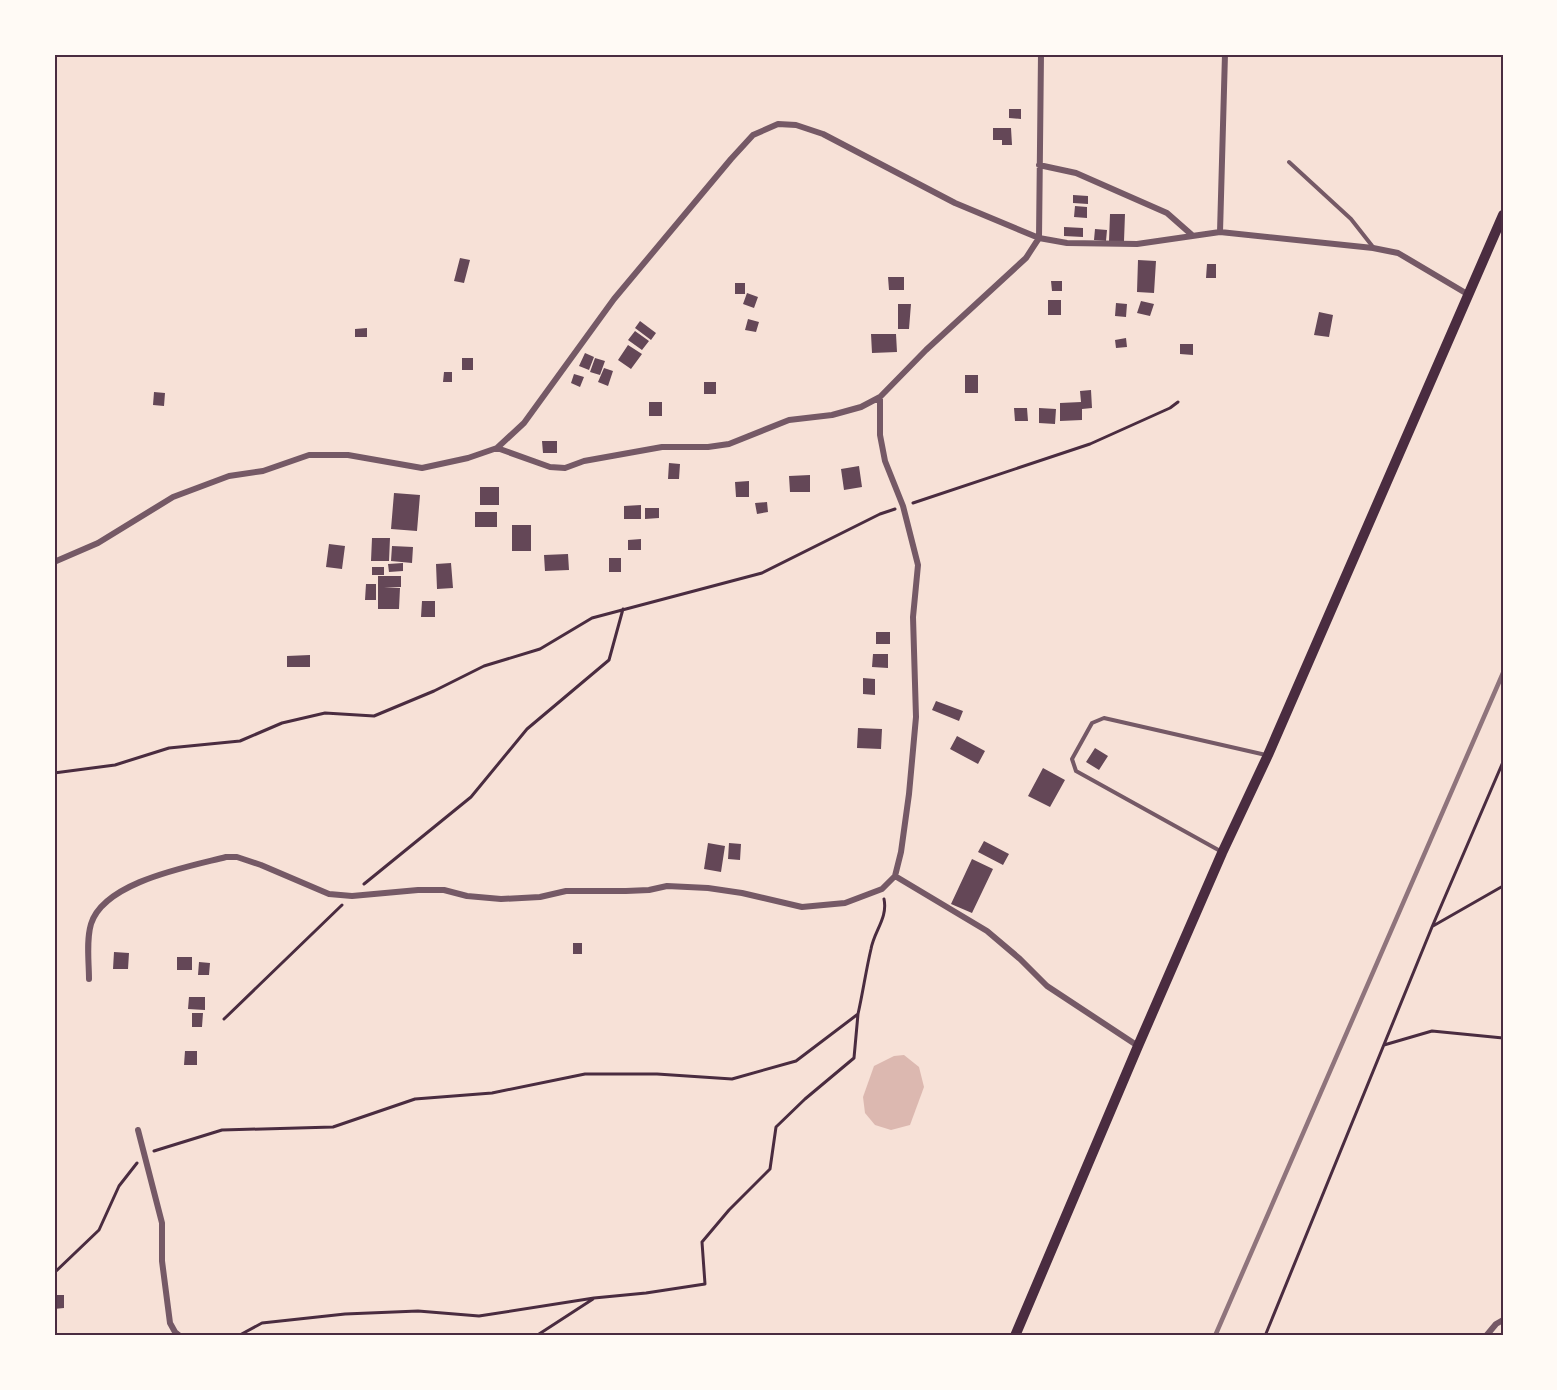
<svg xmlns="http://www.w3.org/2000/svg" width="1557" height="1390" font-family="'Source Serif 4',serif">
<style>
.water{fill:#dcb8b0}
.building{fill:#644757}
.lines{fill:none;stroke-linecap:round;stroke-linejoin:round}
.path{stroke:#4a2c40;stroke-width:3}
.service{stroke:#755966;stroke-width:4}
.minor{stroke:#755966;stroke-width:6}
.secondary{stroke:#4a2c40;stroke-width:10}
.rail{stroke:#8f747c;stroke-width:4.5}
.neatline{fill:none;stroke:#4a2c40;stroke-width:2}
</style>
<rect width="100%" height="100%" fill="#f7e1d7"/>
<path class="water" d="M904,1055L919,1067L924,1087L910,1125L891,1130L875,1125L865,1113L863,1097L874,1066L894,1056Z"/>
<path class="building" d="M1009,109H1021V119L1009,118Z
M993,128H1011L1012,145H1002V140H993Z
M1073,195L1088,196V204L1073,203Z
M1075,206L1087,207V218L1074,217Z
M1110,214H1125L1124,241H1109Z
M1064,227L1083,228V237L1064,236Z
M1095,229L1107,230L1106,241L1094,240Z
M460,258L470,260L464,283L454,281Z
M1138,260L1156,261L1154,293L1137,292Z
M1207,264H1216V278H1206Z
M888,277H904V290H889Z
M1051,281H1062V291H1052Z
M735,283H745V294H735Z
M747,293L758,297L754,308L743,304Z
M1048,300H1061V315H1048Z
M1141,301L1154,304L1150,316L1137,313Z
M1116,303L1127,304L1126,317L1115,316Z
M898,304H911L909,329H898Z
M1319,312L1333,315L1329,337L1314,335Z
M748,319L759,322L756,332L745,330Z
M640,321L656,333L651,340L635,328Z
M367,328V337H355V329Z
M635,331L649,341L642,350L628,340Z
M871,334H896L897,352L872,353Z
M1126,338L1127,347L1116,348L1115,340Z
M1180,344H1193V355L1180,354Z
M628,345L642,354L631,369L618,360Z
M585,353L594,357L589,370L579,366Z
M462,358H473V370H462Z
M595,358L605,361L600,375L590,372Z
M604,368L613,371L608,386L598,382Z
M444,372H452V382H443Z
M574,374L584,377L580,387L571,383Z
M965,375H978V393H965Z
M704,382H716V394H704Z
M1091,390L1092,408L1082,409V420L1060,421V403L1081,402L1080,391Z
M154,392L165,393L164,406L153,405Z
M649,402H662V416H649Z
M1014,408H1027L1028,421H1015Z
M1039,408L1056,409L1055,424L1039,423Z
M542,441H557V453H543Z
M669,463L680,464L679,479H668Z
M859,466L862,487L844,490L841,469Z
M810,475V492H790L789,476Z
M749,481V497H736L735,482Z
M480,487H499V505H480Z
M394,493L420,495L417,531L391,529Z
M767,502L768,512L757,514L755,503Z
M641,505V519H624V506Z
M645,508H659V518L645,519Z
M475,512H497V527H475Z
M512,525H531V551H512Z
M372,538H390L389,561H371Z
M641,539V550H628V540Z
M329,544L345,546L342,569L326,567Z
M392,546L413,547L412,563L391,561Z
M568,554L569,570L545,571L544,555Z
M609,558H621V572H609Z
M403,563V571L389,572L388,564Z
M451,563L453,588L437,589L436,564Z
M372,567H384V575H372Z
M378,576H401V587H384L400,588L399,609H378Z
M366,584H376V600H365Z
M422,601H435V617H421Z
M876,632H890V644H876Z
M873,654H888V668L872,667Z
M310,655V667H287V656Z
M863,678L875,679V695L863,694Z
M936,701L963,711L959,721L932,710Z
M858,728L882,729L881,749L857,748Z
M957,736L985,751L978,764L950,749Z
M1095,748L1108,756L1099,770L1086,762Z
M1043,768L1065,780L1050,807L1028,796Z
M984,841L1009,854L1003,865L978,852Z
M708,843L725,846L721,872L704,869Z
M729,843L741,844L740,860L728,859Z
M972,859L993,869L972,913L951,904Z
M573,943H582V954H573Z
M114,952L129,953L128,969H113Z
M177,957H192V970H177Z
M199,962L210,963L209,975H198Z
M189,997H205V1010L188,1009Z
M192,1013H203L202,1027H192Z
M185,1051H197V1065H184Z
M54,1295H64V1308L54,1309Z"/>
<g class="lines">
<path class="path" d="M913,503L1090,444L1170,408L1178,402
M54,773L115,765L169,748L240,741L282,723L325,713L374,716L434,691L484,666L540,649L592,618L762,573L880,514L895,509
M364,884L471,797L527,729L609,660L623,609
M1433,926L1503,886
M224,1019L342,905
M1384,1045L1432,1031L1503,1038
M154,1151L222,1130L333,1127L415,1099L492,1093L585,1074H657L732,1079L796,1061L858,1014C863,992 866,970 871,949C874,931 888,918 884,899
M54,1273L99,1230L119,1186L137,1163
M238,1336L262,1323L345,1314L418,1311L479,1316L594,1298L646,1293L705,1284L702,1242L729,1210L770,1169L776,1127L805,1099L854,1058L858,1014
M536,1336L593,1299
M1265,1336L1432,927L1503,762"/>
<path class="service" d="M1289,162L1351,219L1373,247
M1222,852L1076,771L1072,759L1092,723L1104,718L1266,755"/>
<path class="minor" d="M1039,165L1076,173L1167,213L1192,235
M1220,232L1225,54
M497,448L550,467L565,468L584,461L662,447H708L729,444L789,420L832,415L861,407L880,397L926,350L1026,258L1039,238L1041,54
M54,562L98,543L173,497L229,476L263,471L309,455H348L422,468L468,458L497,448L524,423L614,299L731,159L753,135L778,124L796,125L823,134L955,203L1039,238L1067,243L1137,244L1220,232L1373,248L1398,253L1469,295
M895,876L987,931L1020,959L1047,986L1138,1046
M89,979C89,962 86,941 91,924C104,882 187,867 226,857H237L261,865L329,894L352,896L418,890H444L467,896L501,899L540,897L566,891H626L649,890L667,886L708,888L742,893L802,907L845,903L882,889L895,876L901,852L909,794L916,717L913,617L918,565L903,506L885,461L880,435V397
M138,1130L162,1223V1261L170,1323L175,1332L180,1336
M1486,1336L1496,1324L1503,1320"/>
<path class="secondary" d="M1015,1336L1138,1046L1222,853L1268,755L1503,215"/>
<path class="rail" d="M1215,1336L1503,673"/>
</g>
<rect width="1557" height="1390" fill="none" stroke="#fffaf5" stroke-width="111"/>
<rect x="56" y="56" width="1446" height="1278" class="neatline"/>
</svg>
